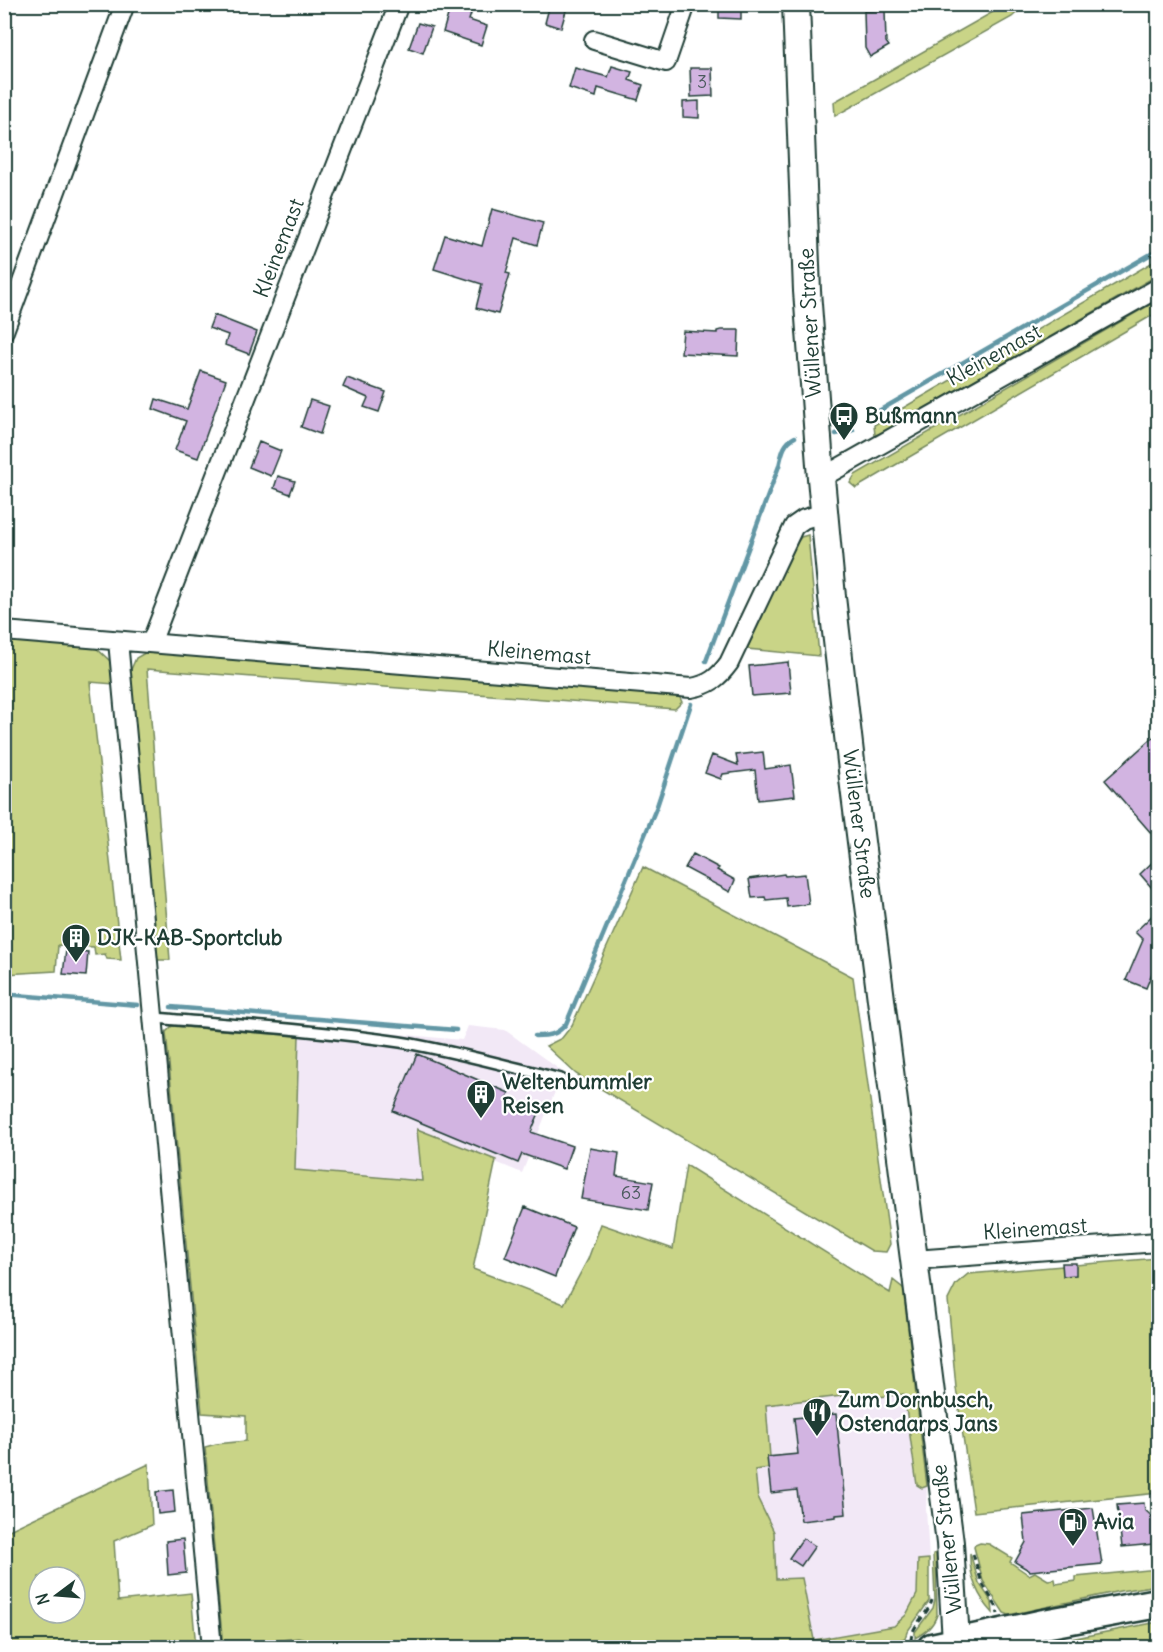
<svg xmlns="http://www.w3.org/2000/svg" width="1163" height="1652" font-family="Delius,sans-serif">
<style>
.built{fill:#f2e8f6}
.green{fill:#c9d487;stroke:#74885e;stroke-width:1.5;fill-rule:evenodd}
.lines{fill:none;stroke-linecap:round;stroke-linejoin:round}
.stream{stroke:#6297a5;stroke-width:4.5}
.building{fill:#d2b4e1;stroke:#1f3d34;stroke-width:1.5}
.service-casing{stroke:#1f3d34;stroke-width:14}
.minor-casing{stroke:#1f3d34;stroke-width:22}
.secondary-casing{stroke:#1f3d34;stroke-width:30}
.primary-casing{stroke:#1f3d34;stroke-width:33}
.path{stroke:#1f3d34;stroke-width:3;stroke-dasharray:6 4.5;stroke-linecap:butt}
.service{stroke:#fff;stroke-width:9}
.minor{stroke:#fff;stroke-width:18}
.secondary{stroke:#fff;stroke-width:26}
.primary{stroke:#fff;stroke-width:28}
.labels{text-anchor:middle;stroke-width:4.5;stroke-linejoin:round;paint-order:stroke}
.number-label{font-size:18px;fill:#4c5b5f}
.street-label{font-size:21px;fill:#1f3d34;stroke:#fff}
.poi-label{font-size:21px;font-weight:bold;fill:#1f3d34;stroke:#fff;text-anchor:start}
</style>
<rect width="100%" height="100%" fill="#fff"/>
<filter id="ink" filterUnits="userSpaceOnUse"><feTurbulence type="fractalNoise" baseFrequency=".0167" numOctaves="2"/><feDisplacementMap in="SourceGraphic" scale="12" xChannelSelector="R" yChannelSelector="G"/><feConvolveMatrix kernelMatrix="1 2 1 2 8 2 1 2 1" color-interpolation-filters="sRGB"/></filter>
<g filter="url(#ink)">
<path class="built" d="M299,1025L462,1040L468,1026L505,1030L563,1072L522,1173L417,1129L422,1181L294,1170Z
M905,1393L917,1485L922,1488L927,1486L926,1509L929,1559L918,1560L917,1594L906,1615L894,1626L814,1640L802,1578L776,1579L774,1532L758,1499L755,1470L768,1468L770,1457L766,1405L842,1396L851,1400Z"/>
<path class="green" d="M1007,4L1025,5L1012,17L835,116L834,102Z
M1158,259V275L882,433L875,435L874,425Z
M1158,300V312L856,488L850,483L855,475Z
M808,535L819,656L747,649L793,548L801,537Z
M4,639L95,647L110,661L114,684L90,682L121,960L107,959L105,954L95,955L94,947L58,945L56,971L5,974Z
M150,650L679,696L682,702L675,709L147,669L170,960H156L129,674L136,658Z
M643,867L853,977L890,1244L886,1252L872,1251L576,1074L546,1046L562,1038L572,1025Z
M172,1026L299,1036L295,1170L422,1181L417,1129L496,1160L473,1269L564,1304L588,1259L601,1224L673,1249L686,1165L890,1293L893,1280L903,1288L927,1486L922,1488L917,1485L904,1394L851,1400L842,1396L766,1405L770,1457L769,1468L755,1470L758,1499L774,1532L776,1579L802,1578L814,1640L894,1626L906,1615L917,1594L918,1560L929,1559V1601L907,1632L905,1638L876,1648H349L348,1643H320L298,1638L223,1647L205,1447L216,1444L246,1441V1416L202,1413L166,1032Z
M1158,1258V1493L974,1512L956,1388L948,1300L956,1284L968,1274Z
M149,1464L152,1525L114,1541L118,1601L191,1593L196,1647H5V1532ZM39,1577H75V1613H39Z
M980,1543L989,1544L1012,1558L1010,1562L1029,1575L1035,1572L1048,1580L1055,1579L1056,1584L1076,1581V1577L1158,1569V1585L1120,1591L1009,1615L1004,1613L983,1581L974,1547L975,1545Z
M936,1553L937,1615C933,1626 926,1632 915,1638V1632L933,1608L935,1600L933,1554Z
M970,1553L979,1583L992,1602L993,1613C978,1597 969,1576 970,1553Z
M1158,1622V1647H1029Z"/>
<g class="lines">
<path class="stream" d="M877,412L1158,250
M836,434L853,430
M706,661L779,466C782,454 783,443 795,437
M4,994L138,1005
M171,1007L456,1030
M535,1036C549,1036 557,1035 566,1024L657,806L691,704"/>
</g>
<path class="building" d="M550,4H568L561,28L545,23Z
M719,4H741V19L719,18Z
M450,8L471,14L469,20L487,26L481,45L443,32Z
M885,10L886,42L889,46L870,57L865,48L864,11Z
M418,23L432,27L423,53L409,48Z
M612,66L632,72L629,80L643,85L638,100L598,88L596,97L569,88L575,68L608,77Z
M690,68H712L713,96L691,97Z
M699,101V118L683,117V102Z
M492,209L543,223L537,245L516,238L506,273L510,274L498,314L476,308L482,284L434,269L445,235L482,246Z
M214,315L257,332L249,354L225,345L228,335L209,328Z
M721,330H739L738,356L681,353L683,331L717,333V331Z
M201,371L226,380L198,458L175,450L186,421L153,409L156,399L187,409Z
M347,378L386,392L379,412L364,407L368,398L343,387Z
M310,400L329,406L320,434L301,427Z
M259,442L281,451L271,476L249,467Z
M278,476L295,481L290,494L274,488Z
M788,662L791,693L752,696L749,666Z
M1158,733V841L1105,780Z
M763,752L765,769L791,765L795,796L758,800L755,770L723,774L721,779L705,773L712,755L738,765L736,755Z
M693,854L719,868L717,870L735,880L730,892L685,868Z
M1158,857V895L1140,874Z
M784,874L785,876L805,874L809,904L787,907L786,898L766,900L765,897L752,898L749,879Z
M1158,910V958L1146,988L1126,980L1143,940L1135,932Z
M66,950L88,952L86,976L63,974Z
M417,1054L509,1093L506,1099L539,1113L531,1132L572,1146L564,1169L522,1154L518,1163L393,1111Z
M590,1148L619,1153L616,1176L653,1182L648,1210L581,1199Z
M525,1207L574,1227L555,1277L505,1257Z
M1062,1263H1076V1275L1063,1276Z
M836,1414L846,1514L836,1515V1517L801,1521L797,1490L771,1493L767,1457L798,1454L794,1418Z
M173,1490L175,1512L158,1514L156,1492Z
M1144,1503L1145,1510L1158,1522V1538L1154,1544L1122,1547L1117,1505Z
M1093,1508L1102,1564L1030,1571L1015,1562L1026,1542L1023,1515Z
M803,1538L815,1546L801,1566L789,1558Z
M183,1539L186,1573L168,1575L166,1541Z"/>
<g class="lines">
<g class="service-casing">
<path id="service" d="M154,1018C236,1025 319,1030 400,1042C454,1051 507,1066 561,1079"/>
</g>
<g class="minor-casing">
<path id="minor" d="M594,40L666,62L686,4
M4,331L125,4
M821,478L1158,288
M4,631L691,688C709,685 718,678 729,663L794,526L804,519L824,513
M118,641L212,1648
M151,643L399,4
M914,1260L1158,1242"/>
</g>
<g class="secondary-casing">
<path id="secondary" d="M796,4L807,291L821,478L832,597L853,779L950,1543L956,1641"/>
</g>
<g class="primary-casing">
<path id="primary" d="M932,1648L1044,1624L1158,1603"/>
</g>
<path class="path" d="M973,1554L982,1583L996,1606L998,1614
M911,1641C911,1625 928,1615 932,1600"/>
<use href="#service" class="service"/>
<use href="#minor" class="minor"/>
<use href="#secondary" class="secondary"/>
<use href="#primary" class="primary"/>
</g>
</g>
<defs>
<g id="bus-pin" transform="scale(1.5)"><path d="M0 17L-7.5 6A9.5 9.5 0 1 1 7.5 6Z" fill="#1f3d34" stroke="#fff"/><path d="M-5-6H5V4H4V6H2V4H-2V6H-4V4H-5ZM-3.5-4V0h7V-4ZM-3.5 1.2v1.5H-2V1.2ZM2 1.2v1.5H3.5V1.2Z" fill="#fff"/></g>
<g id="building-pin" transform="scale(1.5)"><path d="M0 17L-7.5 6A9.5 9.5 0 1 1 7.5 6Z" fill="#1f3d34" stroke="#fff"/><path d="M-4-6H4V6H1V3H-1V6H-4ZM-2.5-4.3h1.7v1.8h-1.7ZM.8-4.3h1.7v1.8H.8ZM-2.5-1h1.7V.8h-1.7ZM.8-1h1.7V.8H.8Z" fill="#fff"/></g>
<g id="restaurant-pin" transform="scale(1.5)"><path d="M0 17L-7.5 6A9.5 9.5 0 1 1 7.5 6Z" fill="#1f3d34" stroke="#fff"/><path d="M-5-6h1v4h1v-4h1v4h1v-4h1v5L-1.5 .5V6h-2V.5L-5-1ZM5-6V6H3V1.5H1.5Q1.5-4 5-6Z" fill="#fff"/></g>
<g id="fuel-pin" transform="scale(1.5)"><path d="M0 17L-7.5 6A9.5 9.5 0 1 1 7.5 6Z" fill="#1f3d34" stroke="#fff"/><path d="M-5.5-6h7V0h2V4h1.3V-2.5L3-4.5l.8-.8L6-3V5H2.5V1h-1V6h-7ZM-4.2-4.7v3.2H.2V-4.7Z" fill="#fff"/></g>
</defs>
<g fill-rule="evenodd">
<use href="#bus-pin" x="844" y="416"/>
<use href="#building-pin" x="76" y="938"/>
<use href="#building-pin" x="481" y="1094"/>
<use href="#restaurant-pin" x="817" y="1412"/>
<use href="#fuel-pin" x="1073" y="1522"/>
</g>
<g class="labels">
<g class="number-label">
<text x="702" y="88">3</text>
<text x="631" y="1199">63</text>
</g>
<g class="street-label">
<text transform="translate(279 248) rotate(-69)" y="7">Kleinemast</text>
<text transform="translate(810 323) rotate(-93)" y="7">Wüllener Straße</text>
<text transform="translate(994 355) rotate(-29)" y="7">Kleinemast</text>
<text transform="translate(539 653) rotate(5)" y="7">Kleinemast</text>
<text transform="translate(859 824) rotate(83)" y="7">Wüllener Straße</text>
<text transform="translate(1035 1229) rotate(-4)" y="7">Kleinemast</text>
<text transform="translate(947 1539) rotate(-96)" y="7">Wüllener Straße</text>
</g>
<g class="poi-label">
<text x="865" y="423">Bußmann</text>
<text x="97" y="945">DJK-KAB-Sportclub</text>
<text x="502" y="1089">Weltenbummler<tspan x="502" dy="24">Reisen</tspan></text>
<text x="838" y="1407">Zum Dornbusch,<tspan x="838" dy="24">Ostendarps Jans</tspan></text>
<text x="1094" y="1529">Avia</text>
</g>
</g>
<rect width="1163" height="1652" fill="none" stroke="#fff" stroke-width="24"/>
<rect x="12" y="12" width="1139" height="1628" fill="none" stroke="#1f3d34" stroke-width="2" filter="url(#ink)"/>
<g transform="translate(57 1595) rotate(254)"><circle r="28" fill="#ffffff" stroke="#a5b1ae" stroke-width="1.5"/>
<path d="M0-4.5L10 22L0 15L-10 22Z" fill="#1f3d34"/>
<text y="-9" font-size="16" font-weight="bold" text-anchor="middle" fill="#1f3d34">N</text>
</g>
</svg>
